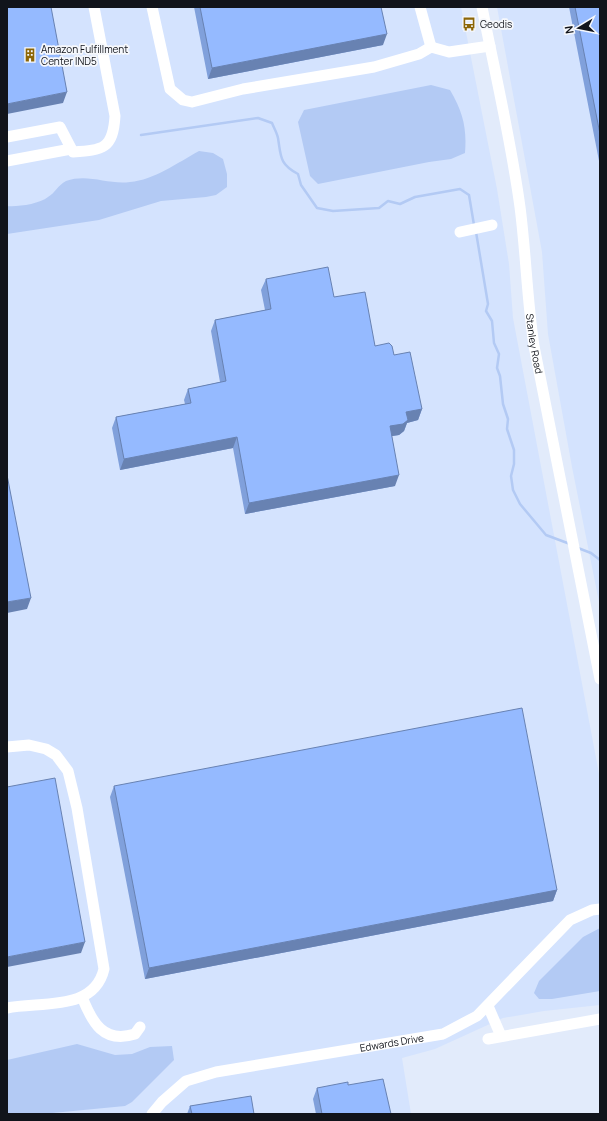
<svg xmlns="http://www.w3.org/2000/svg" width="607" height="1121" font-family="Manrope,sans-serif">
<style>
.built{fill:#d4e3fe}
.water{fill:#b3caf4}
.lines{fill:none;stroke-linecap:round;stroke-linejoin:round}
.stream{stroke:#b3caf4;stroke-width:2.5}
.minor{stroke:#fff;stroke-width:11}
.wall{fill:#80a0db}
.shaded-wall{fill:#6882b2}
.building{fill:#95baff;stroke:#6882b2}
.labels{text-anchor:middle;stroke-width:3.5;stroke-linejoin:round;paint-order:stroke}
.poi-label{font-size:10px;fill:#11141b;stroke:#f6f8fc;text-anchor:start}
.street-label{font-size:10px;fill:#11141b;stroke:#f6f8fc}
</style>
<rect width="100%" height="100%" fill="#e2ebfb"/>
<path class="built" d="M7,7H461L497,189L509,264L513,318L600,779V1005L544,1011L503,1018L435,1049L402,1058L411,1114H7Z
M497,7H600V607L572,467L548,334L542,252Z"/>
<path class="water" d="M431,85L450,90C463,112 467,128 465,153L451,159L429,162L318,184L310,176L298,122L304,110Z
M199,151L213,153L223,159L227,174V187L216,195L206,197L161,201L99,220L7,234V206C18,207 39,204 48,197C55,193 58,185 66,181C88,173 108,185 130,182C154,180 177,163 199,151Z
M600,928V991L552,999H539L534,993L539,981L583,937Z
M77,1044L115,1055L132,1054L150,1047L172,1046L174,1060L132,1102L125,1106L42,1114L7,1113V1060Z"/>
<g class="lines">
<path class="stream" d="M141,135L258,118L272,123C274,128 277,133 278,138C281,156 279,164 298,174L301,185L317,208L333,211L379,208L388,201L400,204L415,197L460,189L469,195L474,225
M476,232L488,304L486,311L492,321L494,343L499,354L497,368L500,376L503,404L508,419L507,429L514,450V464L511,476L513,490L520,504L546,535L570,544
M578,548L591,553L600,560"/>
<g class="minor">
<path d="M152,7L170,89L183,100L192,102L243,89L374,67L419,54L431,47L449,52L490,46"/>
<path d="M420,7L431,47"/>
<path id="s1" d="M482,7C495,73 511,140 520,207C526,253 527,300 534,346L600,679"/>
<path d="M7,137L60,127L73,152C103,150 113,149 115,116L94,7"/>
<path d="M7,161L71,149"/>
<path d="M460,232L492,225"/>
<path d="M7,747L29,745L46,749L56,755L68,771L77,808L104,969C94,1012 40,1001 7,1008"/>
<path d="M82,997C92,1022 103,1044 135,1034L140,1027"/>
<path d="M488,1006L501,1036"/>
<path d="M488,1039L600,1019"/>
<path id="s2" d="M152,1114L162,1102L186,1081L216,1072L443,1034L477,1016L570,920L592,910L600,909"/>
</g>
</g>
<path class="wall" d="M194,7H381L383,45L208,79Z
M569,7H600V166Z
M266,279L334,297L375,346L394,355L422,409L418,420L407,423L404,431L399,435L392,436L395,486L245,514L233,448L120,470L112,428L116,417L185,404L184,400L188,389L220,382L211,331L215,320L265,310L261,290Z
M114,786L557,890L553,901L145,979L110,797Z
M348,1085L391,1114H316L313,1099L317,1088Z
M190,1106L254,1114H187Z"/>
<path class="shaded-wall" d="M387,34L383,45L208,79L212,68Z
M67,92L63,103L7,114V104Z
M422,409L418,420L407,423L404,431L399,435L386,437L390,426L406,412Z
M237,437L233,448L120,470L124,459Z
M399,475L395,486L245,514L249,503Z
M31,598L27,609L7,613V602Z
M557,890L553,901L145,979L149,968Z
M85,942L81,953L7,967V957Z"/>
<path class="building" d="M7,7H51L67,92L7,104Z
M200,7H381L387,34L212,68Z
M575,7H600V134Z
M328,267L334,297L365,292L375,346L389,343L392,346L394,355L410,352L422,409L406,412L408,420L403,424L390,426L399,475L249,503L237,437L124,459L116,417L191,403L188,389L226,381L215,320L271,309L266,279Z
M7,475L31,598L7,602Z
M522,708L557,890L149,968L114,786Z
M55,778L85,942L7,957V787Z
M383,1079L391,1114H322L317,1088L348,1082V1085Z
M251,1096L254,1114H192L190,1106Z"/>
<defs>
<g id="bus-bare" transform="scale(1.08)"><path d="M-5-6H5V4H4V6H2V4H-2V6H-4V4H-5ZM-3.5-4V0h7V-4ZM-3.5 1.2v1.5H-2V1.2ZM2 1.2v1.5H3.5V1.2Z" fill="#8c6607" stroke="#f6f8fc" stroke-width="2.5" paint-order="stroke"/></g>
<g id="building-bare" transform="scale(1.08)"><path d="M-4-6H4V6H1V3H-1V6H-4ZM-2.5-4.3h1.7v1.8h-1.7ZM.8-4.3h1.7v1.8H.8ZM-2.5-1h1.7V.8h-1.7ZM.8-1h1.7V.8H.8Z" fill="#8c6607" stroke="#f6f8fc" stroke-width="2.5" paint-order="stroke"/></g>
</defs>
<g fill-rule="evenodd">
<use href="#bus-bare" x="469" y="24"/>
<use href="#building-bare" x="30" y="55"/>
</g>
<g class="labels">
<g class="poi-label">
<text x="480" y="28">Geodis</text>
<text x="41" y="53">Amazon Fulfillment<tspan x="41" dy="12">Center IND5</tspan></text>
</g>
<g class="street-label">
<text dy="4" stroke="none"><textPath href="#s1" startOffset="341">Stanley Road</textPath></text>
<text dy="4" stroke="none"><textPath href="#s2" startOffset="257">Edwards Drive</textPath></text>
</g>
</g>
<rect width="607" height="1121" fill="none" stroke="#11141b" stroke-width="16"/>
<g transform="translate(579 28) rotate(260)" stroke="#f6f8fc" stroke-width="3" paint-order="stroke">
<path d="M0-3L7 15L0 10L-7 15Z" fill="#11141b"/>
<text y="-6" font-size="11" font-weight="bold" text-anchor="middle" fill="#11141b">N</text>
</g>
</svg>
